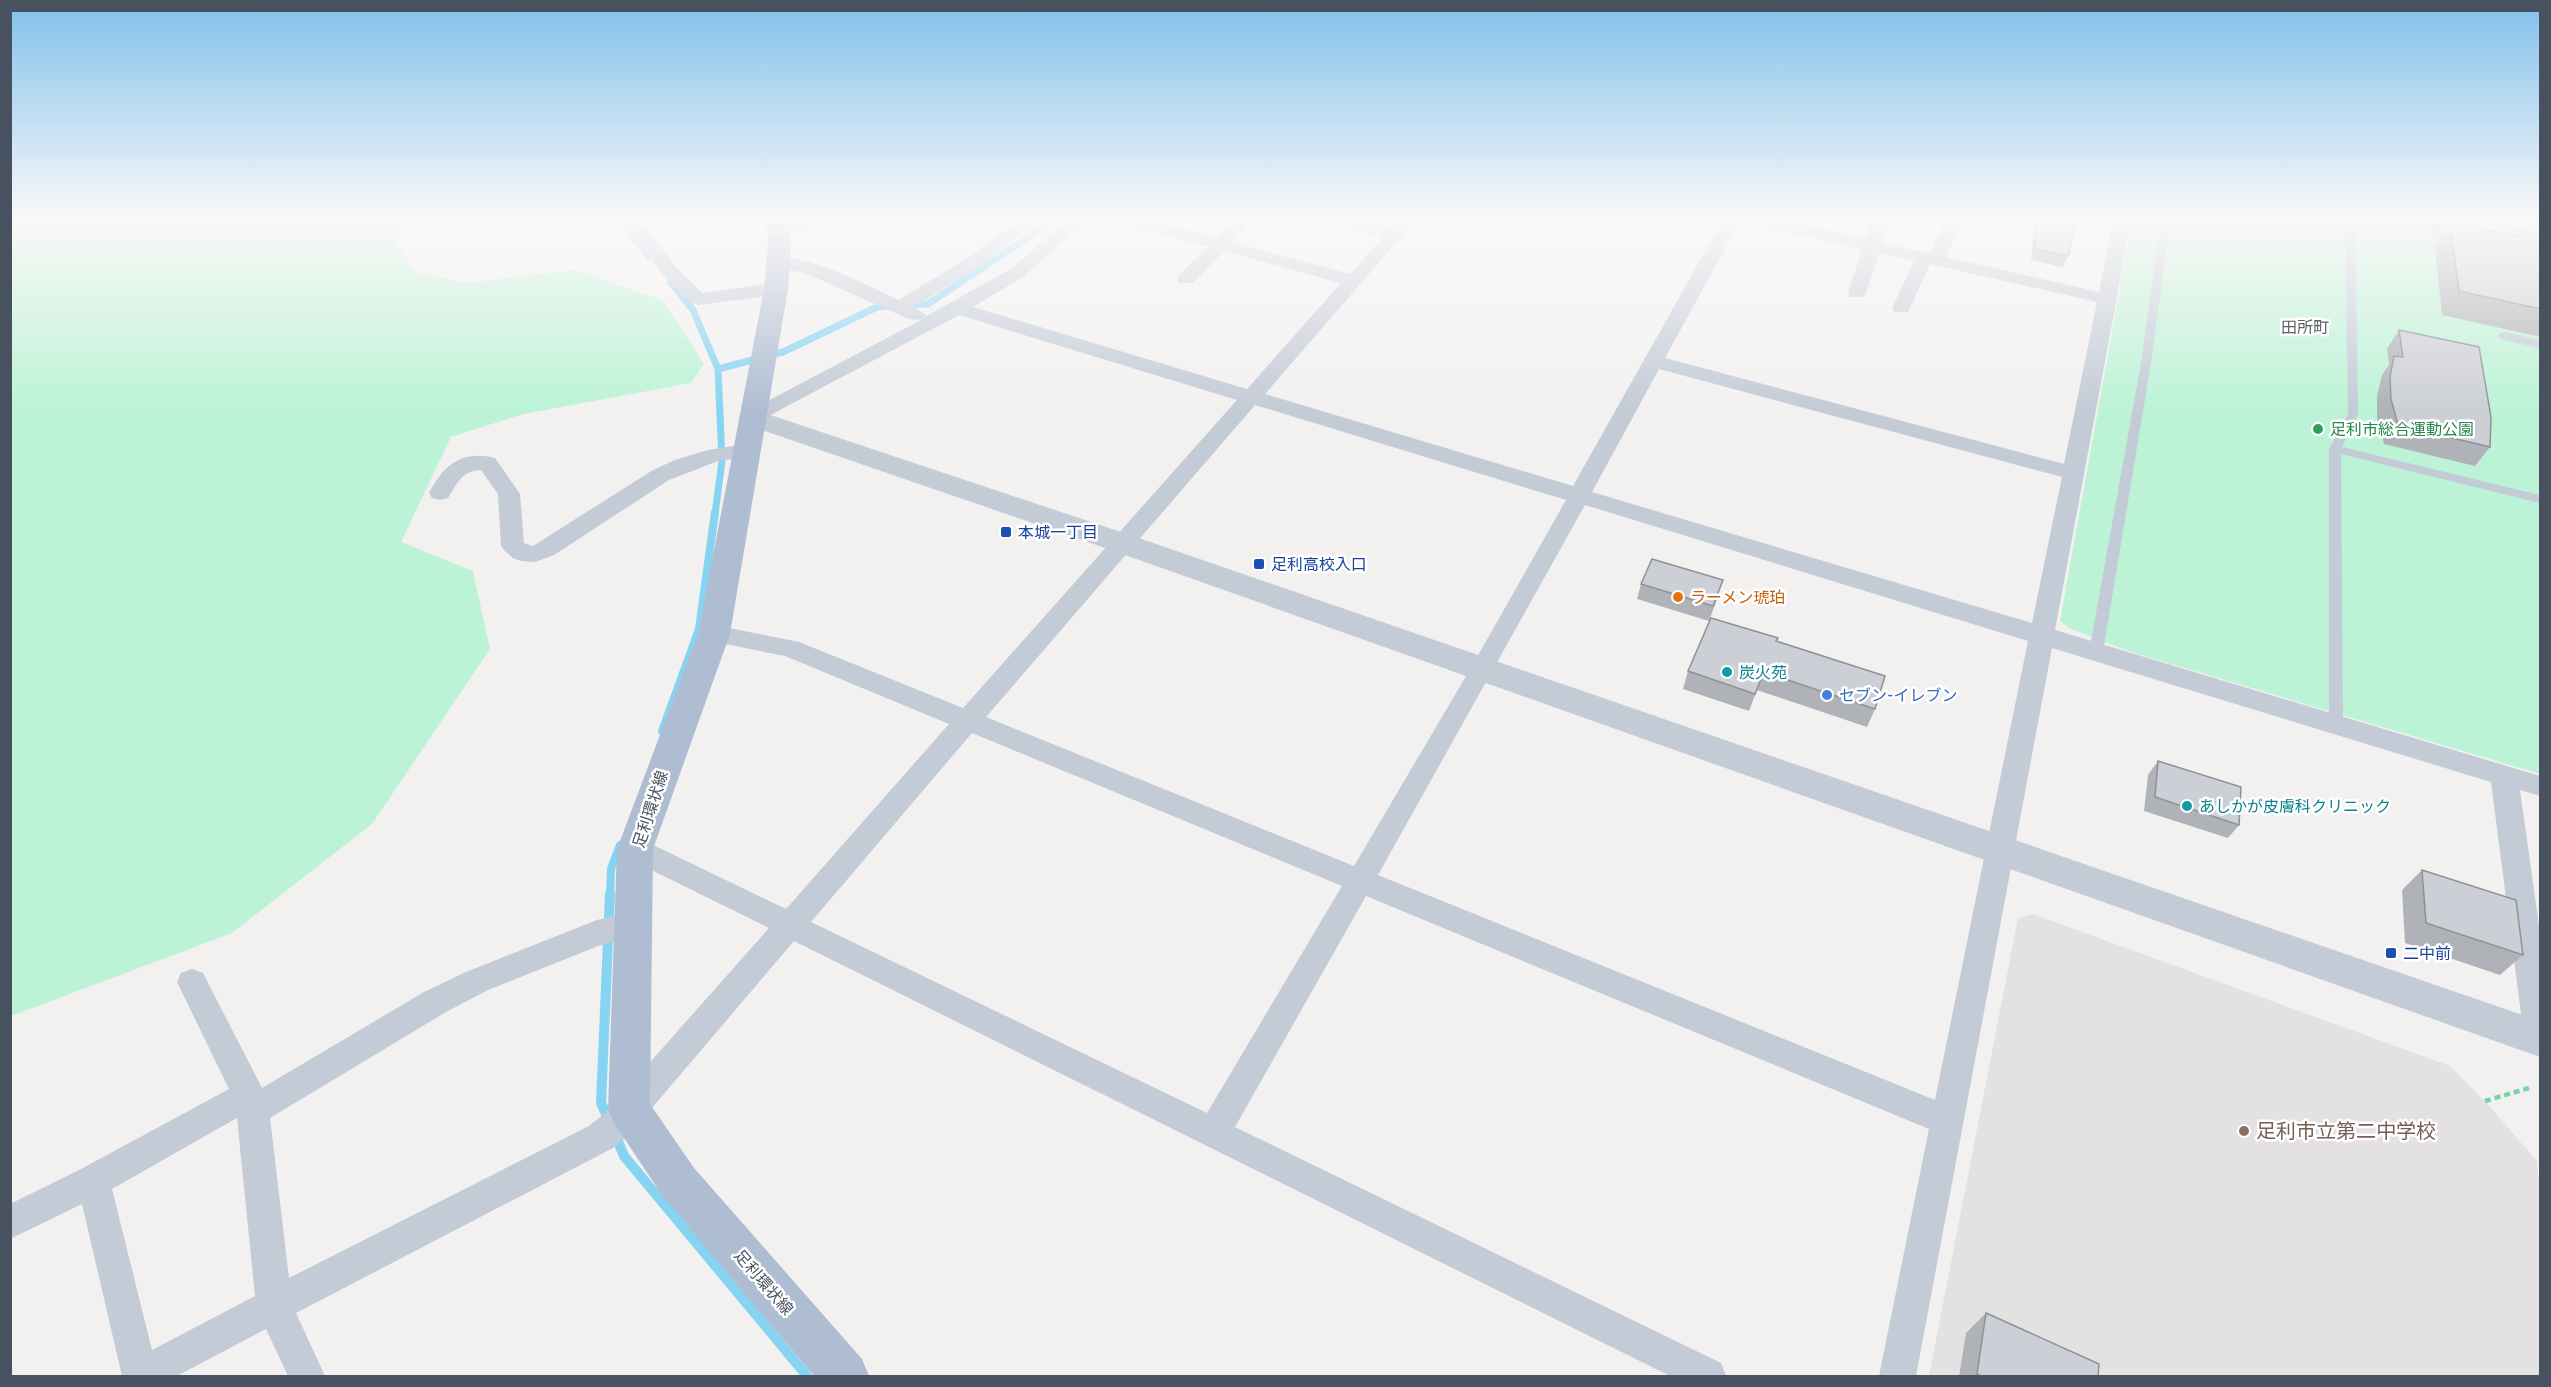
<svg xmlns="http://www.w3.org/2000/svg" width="2551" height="1387" font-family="'IBM Plex Sans','Noto Sans JP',sans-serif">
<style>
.education{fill:#e4e1e2}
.green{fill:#bcf3d6}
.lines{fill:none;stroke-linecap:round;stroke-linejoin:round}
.stream-far2{stroke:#87d3f2;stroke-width:7}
.stream-far1{stroke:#87d3f2;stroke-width:8}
.stream{stroke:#87d3f2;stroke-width:10}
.path{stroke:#72d3ac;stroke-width:4.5;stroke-dasharray:6 4;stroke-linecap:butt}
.service{fill:#c3cbd6;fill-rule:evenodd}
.pedestrian{fill:#c3cbd6;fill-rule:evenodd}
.minor{fill:#c3cbd6;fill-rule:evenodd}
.tertiary{fill:#c3cbd6;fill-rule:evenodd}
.primary{fill:#aebdd1;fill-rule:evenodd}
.wall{fill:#afb2b7}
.building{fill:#cccfd5;stroke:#8f9195;stroke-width:1.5}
.leisure-dot{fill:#2e9e5b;stroke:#fff;stroke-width:2}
.transit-dot{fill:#1a4fb4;stroke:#fff;stroke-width:2}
.food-dot{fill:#e8710a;stroke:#fff;stroke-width:2}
.culture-dot{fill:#0f9aa8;stroke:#fff;stroke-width:2}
.shop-dot{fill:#3f7fe0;stroke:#fff;stroke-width:2}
.education-dot{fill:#8d6e63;stroke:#fff;stroke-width:2}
.labels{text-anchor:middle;stroke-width:5;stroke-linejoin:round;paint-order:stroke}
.far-quarter-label{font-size:16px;fill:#5c6066;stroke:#fff}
.leisure-label{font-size:16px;fill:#27864d;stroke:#fff;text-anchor:start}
.transit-label{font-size:16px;fill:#164399;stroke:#fff;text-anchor:start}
.food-label{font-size:16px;fill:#c56008;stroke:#fff;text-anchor:start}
.culture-label{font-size:16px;fill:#0d838f;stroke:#fff;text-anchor:start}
.shop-label{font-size:16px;fill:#366cbe;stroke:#fff;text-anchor:start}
.street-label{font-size:16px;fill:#47515f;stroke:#fff}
.near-education-label{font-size:20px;fill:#785e54;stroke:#fff;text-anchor:start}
</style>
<rect width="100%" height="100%" fill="#f3f0f0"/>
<path class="education" d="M2033,914L2450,1066L2485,1101L2537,1161L2540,1193V1376H1929L2018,918Z"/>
<path class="green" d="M11,216H410L395,242L417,273L468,283L574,270L663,300L704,364L691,383L523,414L451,437L401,542L473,571L490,649L372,824L232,933L11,1016Z
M2133,216H2432L2540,238V774L2128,651L2069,628L2060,621Z"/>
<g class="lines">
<path class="stream-far2" d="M617,216L649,256
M671,282L693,310L718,369L722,461L715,514
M910,305L928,304L1060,216
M718,369L783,352L877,307L891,306"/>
<path class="stream-far1" d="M662,731L699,629L715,512
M610,896L611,869L620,845"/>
<path class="stream" d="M610,894L601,1103L610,1122
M615,1134L624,1156L807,1376"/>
<path class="path" d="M2485,1101L2529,1088"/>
<path class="service" d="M2161,216H2171L2151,363L2103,652L2096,657L2089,652L2141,363Z
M2345,216H2355L2358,414L2342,447L2540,495V503L2341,454L2343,723L2341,727H2331L2329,723V449L2348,414Z
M2444,216H2463L2540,232V238Z"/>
<path class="pedestrian" d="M2505,332L2540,340V348L2500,339L2498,336L2500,333Z"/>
<path class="minor" d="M621,216H638L676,267L702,293L776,283L783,285L785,289L783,293L776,295L698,305C676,299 635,237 621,216Z
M802,216H826L824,220L785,236H773L770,232L773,228Z
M1024,216H1044L981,265L914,307L926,315L923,318L1012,268L1072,216H1091L1024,276L973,307L1247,389L1341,283L1224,251L1193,283H1179L1177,279L1179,275L1208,247L1110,220L1108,216H1137L1216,238L1238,216H1256L1232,242L1350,274L1383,237L1321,220L1319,216H1348L1391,228L1401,216H1419L1265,394L1573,486L1725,216H1766L1866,239L1873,216H1891L1882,243L1924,252L1932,250L1947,216H1963L1946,257L2099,292L2114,216H2132L2055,630L2540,776V796L2520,790L2540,933V1051L2529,1047L2524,1037L2491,782L2052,648L1916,1376H1879L1929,1129L1366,896L1235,1127L1721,1363L1726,1376H1670L794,941L629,1135L613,1148L296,1313L325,1376H288L266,1329L177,1376H122L82,1204L10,1239V1204L81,1169L229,1089L177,982L181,973L192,969L203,973L262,1088L424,992L466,972L597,920L632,912L642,915L647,924L642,933L601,945L488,990L446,1012L270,1118L289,1278L589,1126L605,1113L769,928L625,857L621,849L625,841L635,838L645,841L786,909L949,724L785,656L705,640L702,634L705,628L714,625L799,642L963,708L1237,400L959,315L759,421L752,423L745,421L742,417L745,413L921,320L909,319L805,273L773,267L770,263L773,259C804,251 869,287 899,300L969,257ZM1740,221L1862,249L1848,293L1850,297H1864L1866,293L1879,253L1914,261L1892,308L1894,312H1908L1910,308L1930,264L2097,302L2064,464L1665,358ZM1659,369L2062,477L2032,623L1592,492ZM1255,405L1566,500L1472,666L1354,866L986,717ZM1585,505L2028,641L1935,1100L1378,875ZM972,733L1342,886L1207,1113L811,922ZM237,1118L255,1296L152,1350L112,1189Z
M746,444L754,446L757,451L754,456L718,461L669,480L554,555L535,562L521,561L513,558L505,551L501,546L498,494L481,470C462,470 457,484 448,498L440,500L432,498L429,493C444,465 461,450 495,458L520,494L524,543L533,546L653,470L675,460L708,450Z"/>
<path class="tertiary" d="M752,409L1133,536L2540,1021V1057L1111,550L742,423L739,417L742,411Z"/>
<path class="primary" d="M765,216H787L791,243L788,289L730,634L653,849L650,1104L694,1168L862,1359L869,1376H814L664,1198L614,1123L608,1109L617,849L698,634L764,289L768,243Z"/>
</g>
<path class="wall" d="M2035,216H2078L2068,256L2063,267L2031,260Z
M2431,216H2449L2434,242Z
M2529,216H2541V337L2442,315L2435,247L2450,223L2520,237L2527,227H2526Z
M2399,330L2490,447L2475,466L2384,444L2377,418V396L2382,375L2389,365L2387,349Z
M1641,584L1719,594L1709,621L1637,599Z
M1776,641L1875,709L1867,727L1757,690L1749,711L1683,689L1688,671Z
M2158,761L2239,825L2228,838L2144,811L2148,775Z
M2422,870L2523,955L2500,975L2405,943L2402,890Z
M1986,1313L2098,1377H1959L1966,1333Z"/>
<path class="building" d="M2038,216H2078L2068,256L2035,249Z
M2436,216H2449L2439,235Z
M2535,216H2541V309L2459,291L2450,223L2522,237Z
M2399,330L2479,347L2491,417L2490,447L2398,425L2391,399L2390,377L2394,356L2403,357Z
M1652,559L1723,580L1713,606L1641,584Z
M1711,618L1778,638L1776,641L1885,676L1875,709L1764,672L1755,694L1688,671Z
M2158,761L2241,787L2239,825L2155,797Z
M2422,870L2516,900L2523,955L2426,923Z
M1986,1313L2099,1364L2098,1377H1983L1977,1374Z"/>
<linearGradient id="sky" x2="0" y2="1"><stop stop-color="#81c0ec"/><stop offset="0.53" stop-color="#faf8f8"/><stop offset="1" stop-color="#faf8f8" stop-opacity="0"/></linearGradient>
<rect width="2551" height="411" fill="url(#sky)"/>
<circle class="leisure-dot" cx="2318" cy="429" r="6"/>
<g class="transit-dot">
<rect x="1000" y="526" width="12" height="12" rx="3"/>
<rect x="1253" y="558" width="12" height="12" rx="3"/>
<rect x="2385" y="947" width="12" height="12" rx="3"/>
</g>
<circle class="food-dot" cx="1678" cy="597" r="6"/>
<g class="culture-dot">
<circle cx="1727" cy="672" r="6"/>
<circle cx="2187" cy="806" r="6"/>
</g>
<circle class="shop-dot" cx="1827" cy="695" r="6"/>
<circle class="education-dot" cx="2244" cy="1131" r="6"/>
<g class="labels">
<g class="far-quarter-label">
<text x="2305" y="333">田所町</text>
</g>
<g class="leisure-label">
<text x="2330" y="435">足利市総合運動公園</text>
</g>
<g class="transit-label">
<text x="1018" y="538">本城一丁目</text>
<text x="1271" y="570">足利高校入口</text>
<text x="2403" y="959">二中前</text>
</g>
<g class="food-label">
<text x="1690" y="603">ラーメン琥珀</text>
</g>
<g class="culture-label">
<text x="1739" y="678">炭火苑</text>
<text x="2199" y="812">あしかが皮膚科クリニック</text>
</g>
<g class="shop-label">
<text x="1839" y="701">セブン-イレブン</text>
</g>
<g class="street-label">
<text transform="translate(650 809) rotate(-72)" y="6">足利環状線</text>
<text transform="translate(764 1282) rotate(49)" y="6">足利環状線</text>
</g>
<g class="near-education-label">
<text x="2256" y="1138">足利市立第二中学校</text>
</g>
</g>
<rect width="2551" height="1387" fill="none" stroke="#47515f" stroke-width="24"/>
</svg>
